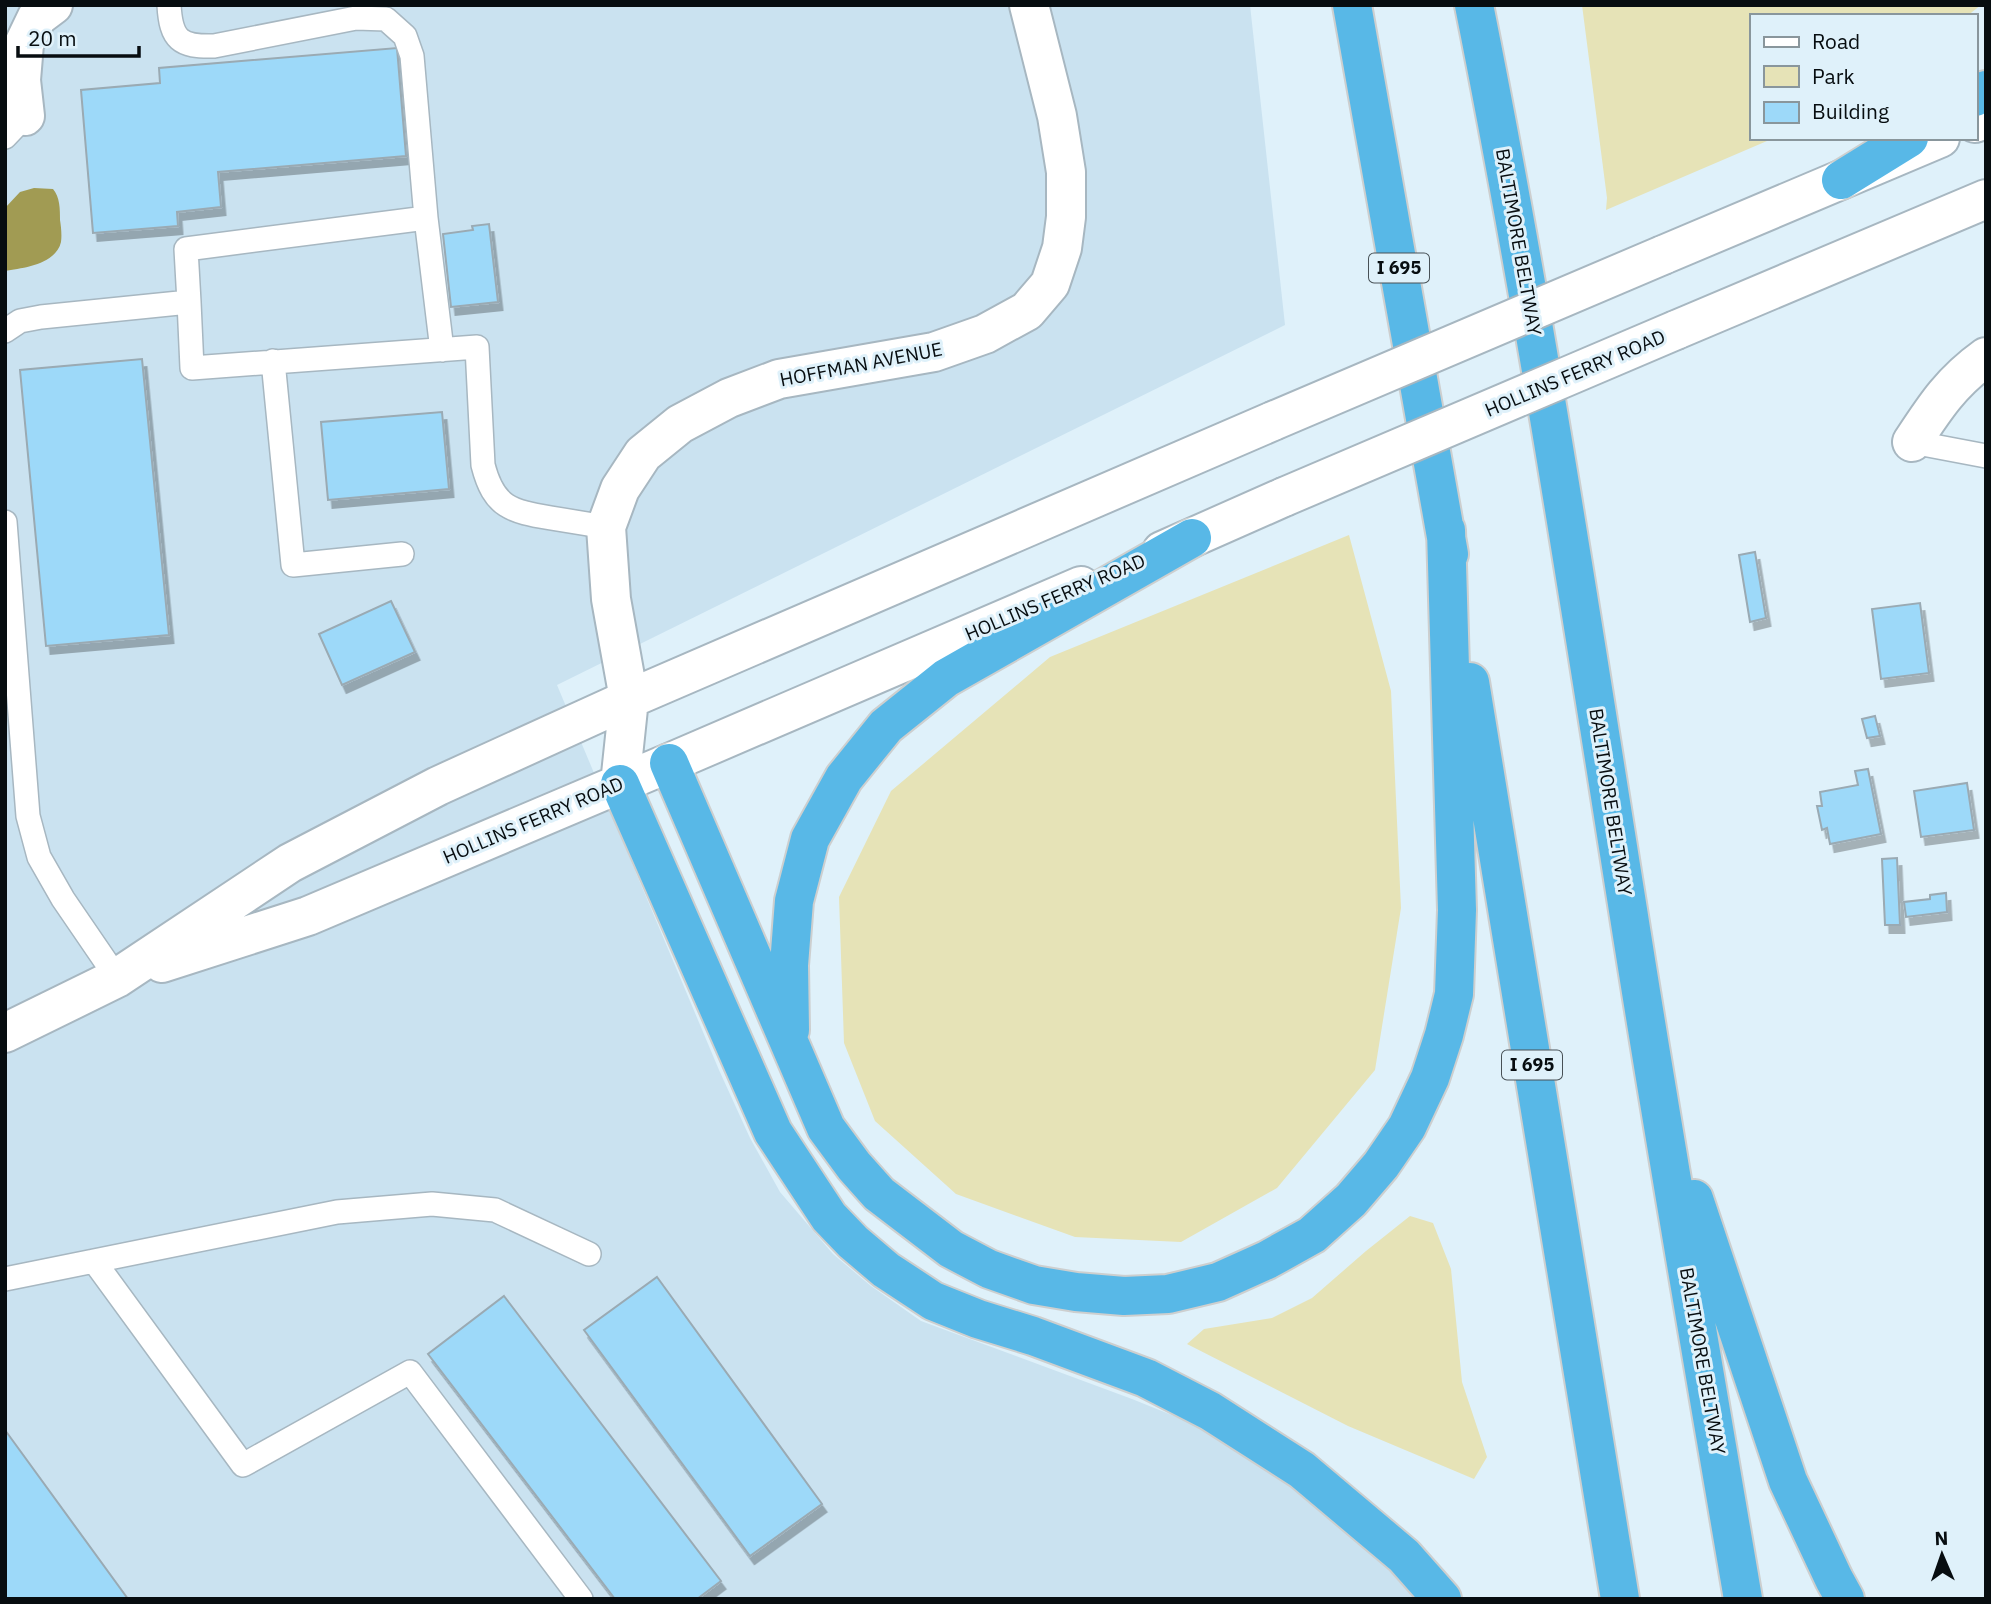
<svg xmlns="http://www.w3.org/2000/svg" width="1991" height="1604" font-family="'IBM Plex Sans',sans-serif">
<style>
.built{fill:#cae2f0}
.green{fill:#e6e3b7}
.water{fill:#a19b53}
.building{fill:#9dd9f9;stroke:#9aaab3;stroke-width:2;filter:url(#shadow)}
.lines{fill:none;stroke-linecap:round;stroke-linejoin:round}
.service-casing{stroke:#a7b7c1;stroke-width:26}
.minor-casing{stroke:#a7b7c1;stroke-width:42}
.tertiary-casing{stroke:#a7b7c1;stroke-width:42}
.motorway-casing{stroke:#cdcfcf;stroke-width:42}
.service{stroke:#fff;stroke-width:23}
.minor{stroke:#fff;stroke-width:38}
.tertiary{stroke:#fff;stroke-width:38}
.motorway{stroke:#58b8e7;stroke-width:38}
.tertiary-bridge-casing{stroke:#a7b7c1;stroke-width:42;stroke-linecap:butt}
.tertiary-bridge{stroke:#fff;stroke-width:38}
.labels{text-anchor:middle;stroke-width:6;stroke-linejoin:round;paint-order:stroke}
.shield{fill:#dff1fa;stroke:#485156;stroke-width:2}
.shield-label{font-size:18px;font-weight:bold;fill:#070d10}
.street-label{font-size:19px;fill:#070d10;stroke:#dff1fa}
</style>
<defs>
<filter id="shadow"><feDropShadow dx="4.5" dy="8" stdDeviation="0" flood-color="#0004"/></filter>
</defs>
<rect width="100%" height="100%" fill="#dff1fa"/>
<path class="built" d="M5,5H1250L1285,325L557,685L719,1070L750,1138L780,1192L833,1254L871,1286L921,1321L1132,1399L1204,1428L1297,1488L1390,1568L1416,1599H5Z"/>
<path class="green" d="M1582,5H1981L1967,16H1751V138H1774L1606,210L1607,198Z
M1349,535L1391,691L1401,908L1375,1070L1277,1188L1181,1242L1075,1237L956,1194L875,1121L844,1043L839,897L891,791L1050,657Z
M1410,1216L1433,1223L1451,1269L1462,1382L1487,1457L1474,1479L1348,1426L1187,1344L1204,1329L1272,1318L1312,1298L1366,1251Z"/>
<path class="water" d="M34,188L53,189C60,197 60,209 60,220C61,226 62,235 61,242C56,264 24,268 5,271V208L20,192Z"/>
<path class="building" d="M397,48L406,156L218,172L221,207L177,212L178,226L93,233L81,90L160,83L159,68Z
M489,224L498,302L451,307L443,234L473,230L472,226Z
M142,359L169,635L46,646L20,370Z
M442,412L449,489L328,500L321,422Z
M1755,552L1766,618L1750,622L1739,555Z
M391,601L415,652L342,685L319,634Z
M1920,603L1929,673L1881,679L1872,609Z
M1875,716L1880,736L1867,738L1862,719Z
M1868,769L1881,834L1830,844L1827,828L1822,830L1817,806H1822L1820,792L1858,785L1855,771Z
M1967,783L1974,830L1921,837L1914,791Z
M1897,858L1900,925H1885L1882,859Z
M1946,893L1947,912L1906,917L1904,902L1930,899V895Z
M657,1277L822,1504L750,1556L584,1330Z
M504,1296L721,1581L697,1599H615L428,1354Z
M5,1430L128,1599H5Z"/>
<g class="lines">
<g class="service-casing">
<path id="service" d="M169,5C171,40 180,47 214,46L356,18L386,19L405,36L412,56L426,218
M5,137L25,116
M189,302L186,249L426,218L442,350
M5,331L20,321L41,317L189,302L192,368L477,347L483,465C494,508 511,511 551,518C569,521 588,524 606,527
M273,361L293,565L402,554
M1912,442L1986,456
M5,522L28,816L39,857L63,899L117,978
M94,1261L243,1465L410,1372L581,1599
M5,1279L337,1212L432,1204L495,1210L589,1254"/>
</g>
<g class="minor-casing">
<path id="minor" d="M25,116L21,80L24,44L37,17L53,5
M1912,442C1935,407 1951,382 1986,357
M629,699L611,599L606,527L620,489L643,454L680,424L729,398L779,379L934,352L985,334L1027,311L1050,284L1062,248L1066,217V172L1057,116L1029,5"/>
</g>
<g class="tertiary-casing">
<path id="tertiary" d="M1975,123L1986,119
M1663,255L1940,138
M1676,330L1986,199
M1162,551L1284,497
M620,784L629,699
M162,963L308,916L669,763L1081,586
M5,1033L117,978L290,863L438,786L629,699L1273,421"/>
</g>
<g class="motorway-casing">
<path id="motorway" d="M1352,5L1449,554
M1474,5C1534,305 1580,608 1628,910C1664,1140 1704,1369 1743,1599
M1975,97L1986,90
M1841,180L1909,138
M1470,682L1620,1599
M669,763L826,1128L854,1166L879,1194L951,1249L989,1269L1034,1285L1076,1292L1124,1296L1168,1294L1218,1282L1267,1260L1312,1235L1351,1200L1381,1165L1407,1127L1430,1078L1444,1035L1454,994L1457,910L1446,530
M620,784L773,1132L829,1217L853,1242L886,1270L933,1301L978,1319L1033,1336L1146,1378L1210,1411L1302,1470L1404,1556L1442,1599
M790,1030L789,965L794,901L810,839L844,778L886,726L946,678L1192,538
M1694,1199L1788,1481L1834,1579L1845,1599"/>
</g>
<use href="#service" class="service"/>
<use href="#minor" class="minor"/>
<use href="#tertiary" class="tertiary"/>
<use href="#motorway" class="motorway"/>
<g class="tertiary-bridge-casing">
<path id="tertiary-bridge" d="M1273,421L1663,255
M1284,497L1676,330"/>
</g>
<use href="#tertiary-bridge" class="tertiary-bridge"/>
</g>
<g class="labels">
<g class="shield">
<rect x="1369" y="253.5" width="60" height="29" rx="5"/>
<rect x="1502" y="1050.5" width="60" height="29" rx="5"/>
</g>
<g class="shield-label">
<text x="1399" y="274">I 695</text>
<text x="1532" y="1071">I 695</text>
</g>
<g class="street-label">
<text transform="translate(1519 242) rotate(80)" y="7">BALTIMORE BELTWAY</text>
<text transform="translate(861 364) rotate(-11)" y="7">HOFFMAN AVENUE</text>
<text transform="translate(1575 373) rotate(-23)" y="7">HOLLINS FERRY ROAD</text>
<text transform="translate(1055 597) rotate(-23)" y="7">HOLLINS FERRY ROAD</text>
<text transform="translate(1611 802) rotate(81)" y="7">BALTIMORE BELTWAY</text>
<text transform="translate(533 820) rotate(-23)" y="7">HOLLINS FERRY ROAD</text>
<text transform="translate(1703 1361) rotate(80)" y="7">BALTIMORE BELTWAY</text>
</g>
</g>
<rect width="1991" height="1604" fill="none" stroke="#070d10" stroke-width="14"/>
<rect x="1750" y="14" width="228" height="126" fill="#dff1fa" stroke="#89969c" stroke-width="2"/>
<rect x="1764" y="37" width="35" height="10" fill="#ffffff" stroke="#89969c" stroke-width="2"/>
<text x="1812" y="49" font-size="21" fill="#070d10">Road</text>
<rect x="1764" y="66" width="35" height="21" fill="#e6e3b7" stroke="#89969c" stroke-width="2"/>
<text x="1812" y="84" font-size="21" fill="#070d10">Park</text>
<rect x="1764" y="102" width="35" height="21" fill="#9dd9f9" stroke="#89969c" stroke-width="2"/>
<text x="1812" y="119" font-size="21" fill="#070d10">Building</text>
<g transform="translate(1942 1555) rotate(358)" stroke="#dff1fa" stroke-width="5" paint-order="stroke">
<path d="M0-5L12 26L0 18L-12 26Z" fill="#070d10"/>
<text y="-10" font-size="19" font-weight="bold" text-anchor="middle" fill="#070d10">N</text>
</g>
<path d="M18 46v10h121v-10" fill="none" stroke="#070d10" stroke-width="3.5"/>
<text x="28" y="46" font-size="21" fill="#070d10" stroke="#dff1fa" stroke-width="5" paint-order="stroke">20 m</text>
</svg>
